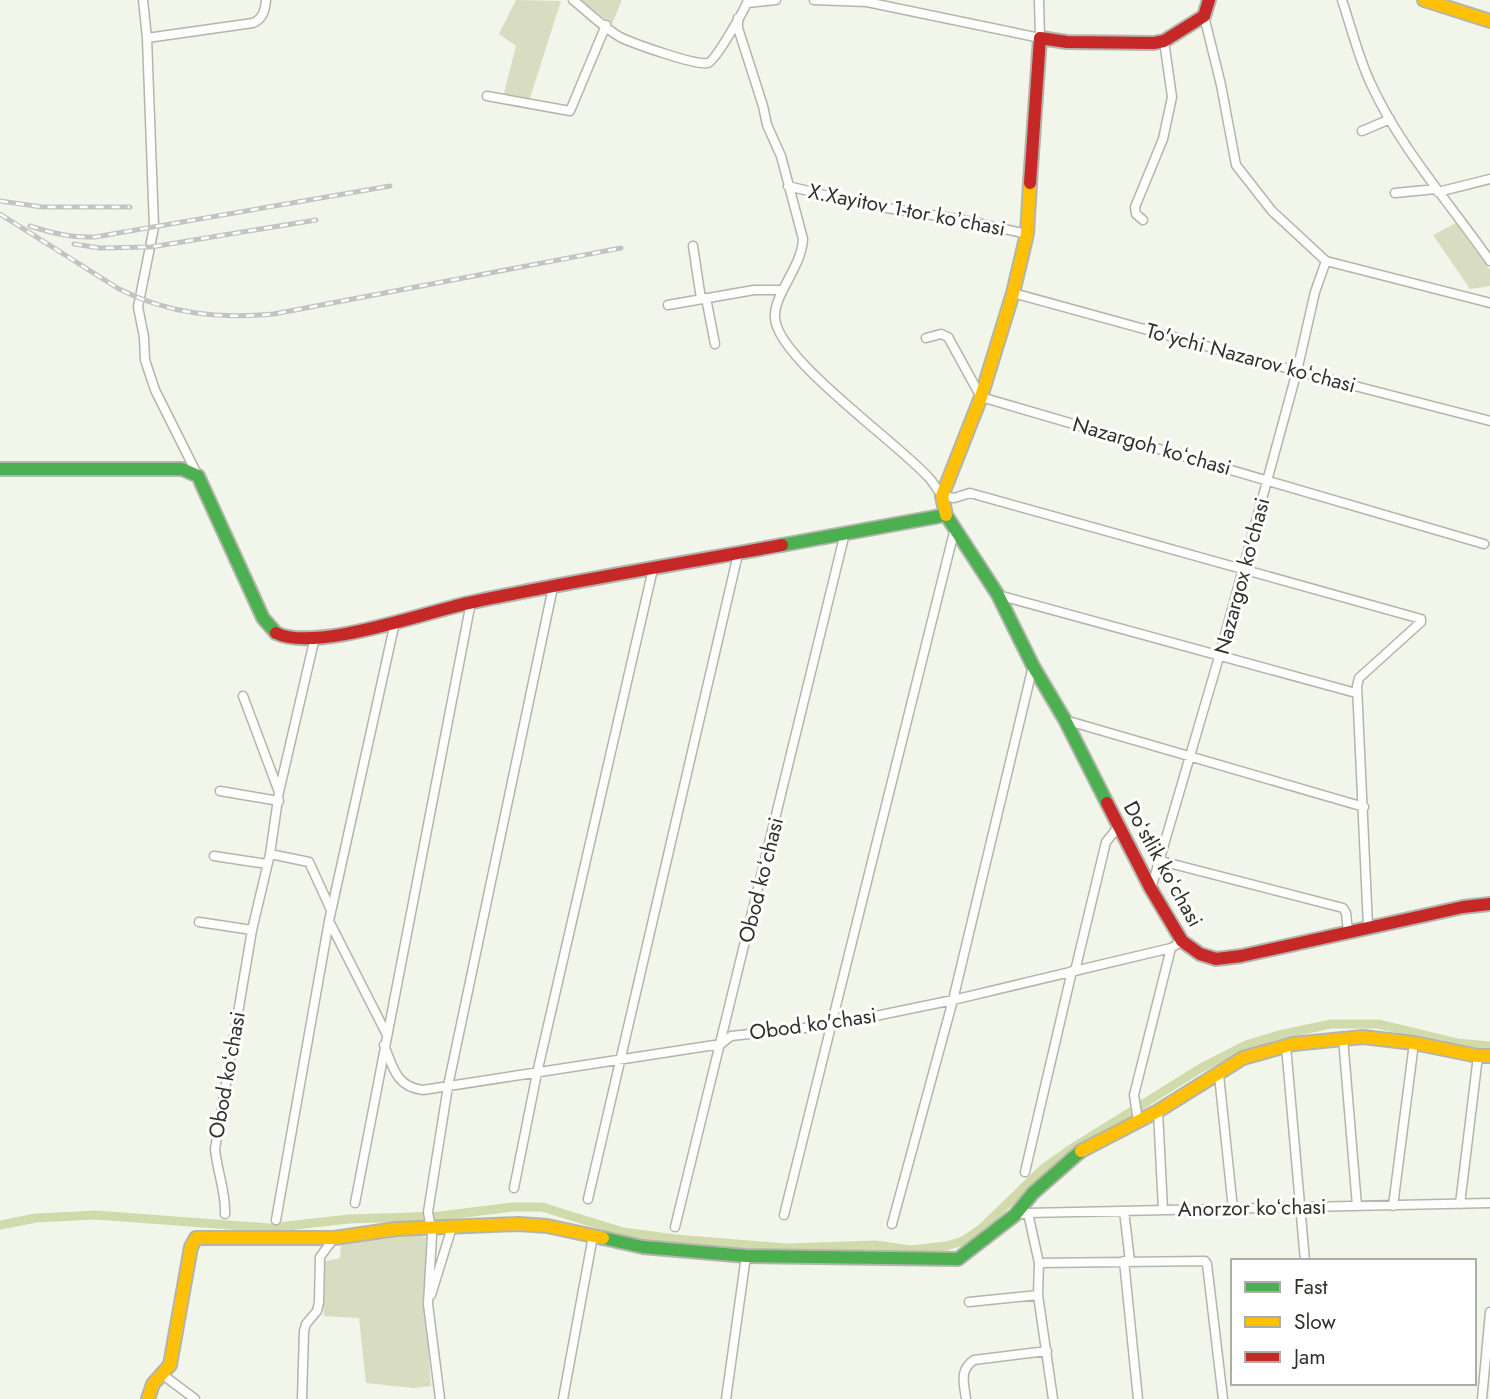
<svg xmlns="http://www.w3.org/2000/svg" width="1490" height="1399" font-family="Jost,sans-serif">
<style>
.green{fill:#d8ddc2}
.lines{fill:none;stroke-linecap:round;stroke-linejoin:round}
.canal{stroke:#d1daab;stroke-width:9}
.street-casing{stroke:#b3b5ac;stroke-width:11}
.fast-casing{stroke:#b3b5ac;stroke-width:16}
.slow-casing{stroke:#b3b5ac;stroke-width:16}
.jam-casing{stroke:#b3b5ac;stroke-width:16}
.street{stroke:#fdfefc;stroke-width:8}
.fast{stroke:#4caf50;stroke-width:12}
.slow{stroke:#ffc107;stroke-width:12}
.jam{stroke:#c62828;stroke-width:12}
.rail-casing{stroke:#c3c4c1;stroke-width:5}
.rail{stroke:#fff;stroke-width:2.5;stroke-dasharray:8;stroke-linecap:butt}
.labels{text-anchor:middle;stroke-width:6;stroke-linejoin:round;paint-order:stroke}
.street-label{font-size:21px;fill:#303229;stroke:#fff}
</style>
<rect width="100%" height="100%" fill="#f2f5e9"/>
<path class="green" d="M516,0L561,1L529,101L503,97L516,46L499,34Z
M580,0H622L612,24Z
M1456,223L1490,270V286L1470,289L1433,235Z
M403,1233L426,1237L425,1300L431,1386L413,1388L366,1383L359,1318L324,1316L321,1262L340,1258L341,1242Z"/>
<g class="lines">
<path class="canal" d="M0,1225L36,1218L96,1215L269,1228L349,1219L440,1216L513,1207H542L623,1232L675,1239L786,1248L875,1245L911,1250L946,1246L963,1241L981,1229L1043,1169L1071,1149L1201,1068L1246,1045L1279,1035L1331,1024H1378L1457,1043L1490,1046"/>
<g class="street-casing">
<path id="street" d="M143,0L147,38L253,23C263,19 265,10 266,0
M573,0C588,12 603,27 620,37C632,43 696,66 708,63C716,60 745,9 748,0
M814,0L867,2L1040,38L1039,0
M1342,0C1351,27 1358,56 1370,82C1400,148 1449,202 1490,261
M748,3L776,0
M1204,16L1221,85L1236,165L1272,211L1326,261L1490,303
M738,18V28L763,106L767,125L781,156L803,239C802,267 773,295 775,318C777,359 901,445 930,479C934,484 938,490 942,496L954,498L970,493L1421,619V622L1359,678L1357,686L1368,927
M147,38L154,227L138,307L144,337L145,360L155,390L198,476
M487,96L570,111L606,25
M1362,131L1390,119
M788,186L861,204L964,220L1027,234
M1438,192L1490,179
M1395,193L1436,189
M1143,220L1136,214L1135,207L1163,139L1172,97L1164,41
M693,246L701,299
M1013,293L1297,371L1490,421
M706,298L715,344
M668,305L754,290H783
M926,338L941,334L948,337L981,397L1484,544
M998,595L1356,693
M243,696L279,792
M1065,720L1364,807
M220,791L279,801
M270,854L309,862L331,910
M214,856L267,864
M1161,861L1343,908L1346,913L1348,931
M1151,889L1219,657L1297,371L1315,292L1326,261
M329,921L386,1033
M199,922L252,930
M1075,971L1106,842L1119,826
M1343,1038L1357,1206
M384,1045C393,1067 396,1087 423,1090L721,1044L731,1036L832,1025L953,1000L1171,948L1182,941
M1286,1046L1305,1261
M1219,1075L1233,1209
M1158,1111L1163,1210
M1138,1121L1134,1095L1171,948
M1025,1172L1072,971
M514,1188L537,1073L653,569
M588,1199L738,554
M355,1203L471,602
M1460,1204L1478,1056
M1393,1206L1414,1043
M1124,1211L1130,1261
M1028,1213L1039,1263L1038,1295L1053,1399
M225,1214C226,1192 217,1171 215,1149L252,930L270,854L279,792L315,637
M784,1215L955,528
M1015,1215L1028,1213L1490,1203
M276,1220L329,921L395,622
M892,1224L953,1000L1033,666
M675,1227L845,533
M1124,1261L1138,1399
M1039,1263L1205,1261L1207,1264L1223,1399
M431,1295L452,1227
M969,1302L1038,1295
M163,1375L195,1399
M302,1399L304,1331L306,1324L317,1311L319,1302L320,1257L334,1238
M440,1399L428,1304L432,1235L428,1212L448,1086L553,587
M563,1399L593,1236
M726,1399L746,1256
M966,1399C964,1383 959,1370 974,1360L1047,1351
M1482,1399L1490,1312"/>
</g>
<g class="fast-casing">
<path id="fast" d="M0,469H182L198,476L263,618L276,633
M782,545L946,515L998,595L1033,666L1065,720L1107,803
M603,1238L643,1247L746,1256L958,1259L1015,1215L1033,1193L1081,1151"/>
</g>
<g class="slow-casing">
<path id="slow" d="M1424,0L1490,21
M946,515L942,496L981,397L1013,293L1027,234L1030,183
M1081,1151L1158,1111L1243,1058L1293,1044L1363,1037L1414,1043L1478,1056H1490
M148,1399L153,1384L170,1365L191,1247L196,1238H334L396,1229L519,1224L547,1226L603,1238"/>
</g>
<g class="jam-casing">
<path id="jam" d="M1030,183L1040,38L1067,42L1154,43L1164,41L1204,16L1209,0
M276,633C315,653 428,611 473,602C576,580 679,564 782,545
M1107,803L1151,889L1182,941L1200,954L1216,959L1241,956L1463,907L1490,904"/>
</g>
<use href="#street" class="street"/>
<use href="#fast" class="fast"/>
<use href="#slow" class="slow"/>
<use href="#jam" class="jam"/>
<g class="rail-casing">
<path id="rail" d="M0,201L42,207H130
M0,214L119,289C169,314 219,319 274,314L621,248
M30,226C52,233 71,238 95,237L390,186
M74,244L100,248L151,247L316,220"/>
</g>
<use href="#rail" class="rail"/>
</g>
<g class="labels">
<g class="street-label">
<text transform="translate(907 210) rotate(11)" y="7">X.Xayitov 1-tor koʼchasi</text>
<text transform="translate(1251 358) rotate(15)" y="7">To'ychi Nazarov koʻchasi</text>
<text transform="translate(1152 446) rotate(16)" y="7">Nazargoh koʻchasi</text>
<text transform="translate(1242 576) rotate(-75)" y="7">Nazargox ko'chasi</text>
<text transform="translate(1163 864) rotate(61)" y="7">Doʻstlik koʻchasi</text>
<text transform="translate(761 880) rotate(-76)" y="7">Obod koʻchasi</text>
<text transform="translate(813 1024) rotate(-8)" y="7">Obod ko'chasi</text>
<text transform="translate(227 1075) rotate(-80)" y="7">Obod koʻchasi</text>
<text transform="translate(1252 1208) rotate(-1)" y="7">Anorzor koʻchasi</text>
</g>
</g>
<rect x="1231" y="1259" width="245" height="126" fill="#ffffff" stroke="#acada9" stroke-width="2"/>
<rect x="1245" y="1282" width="35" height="10" fill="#4caf50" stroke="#acada9" stroke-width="2"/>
<text x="1294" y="1294" font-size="21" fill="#303229">Fast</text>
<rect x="1245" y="1317" width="35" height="10" fill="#ffc107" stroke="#acada9" stroke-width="2"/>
<text x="1294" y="1329" font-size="21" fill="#303229">Slow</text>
<rect x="1245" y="1352" width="35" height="10" fill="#c62828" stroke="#acada9" stroke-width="2"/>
<text x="1294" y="1364" font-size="21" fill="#303229">Jam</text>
</svg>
